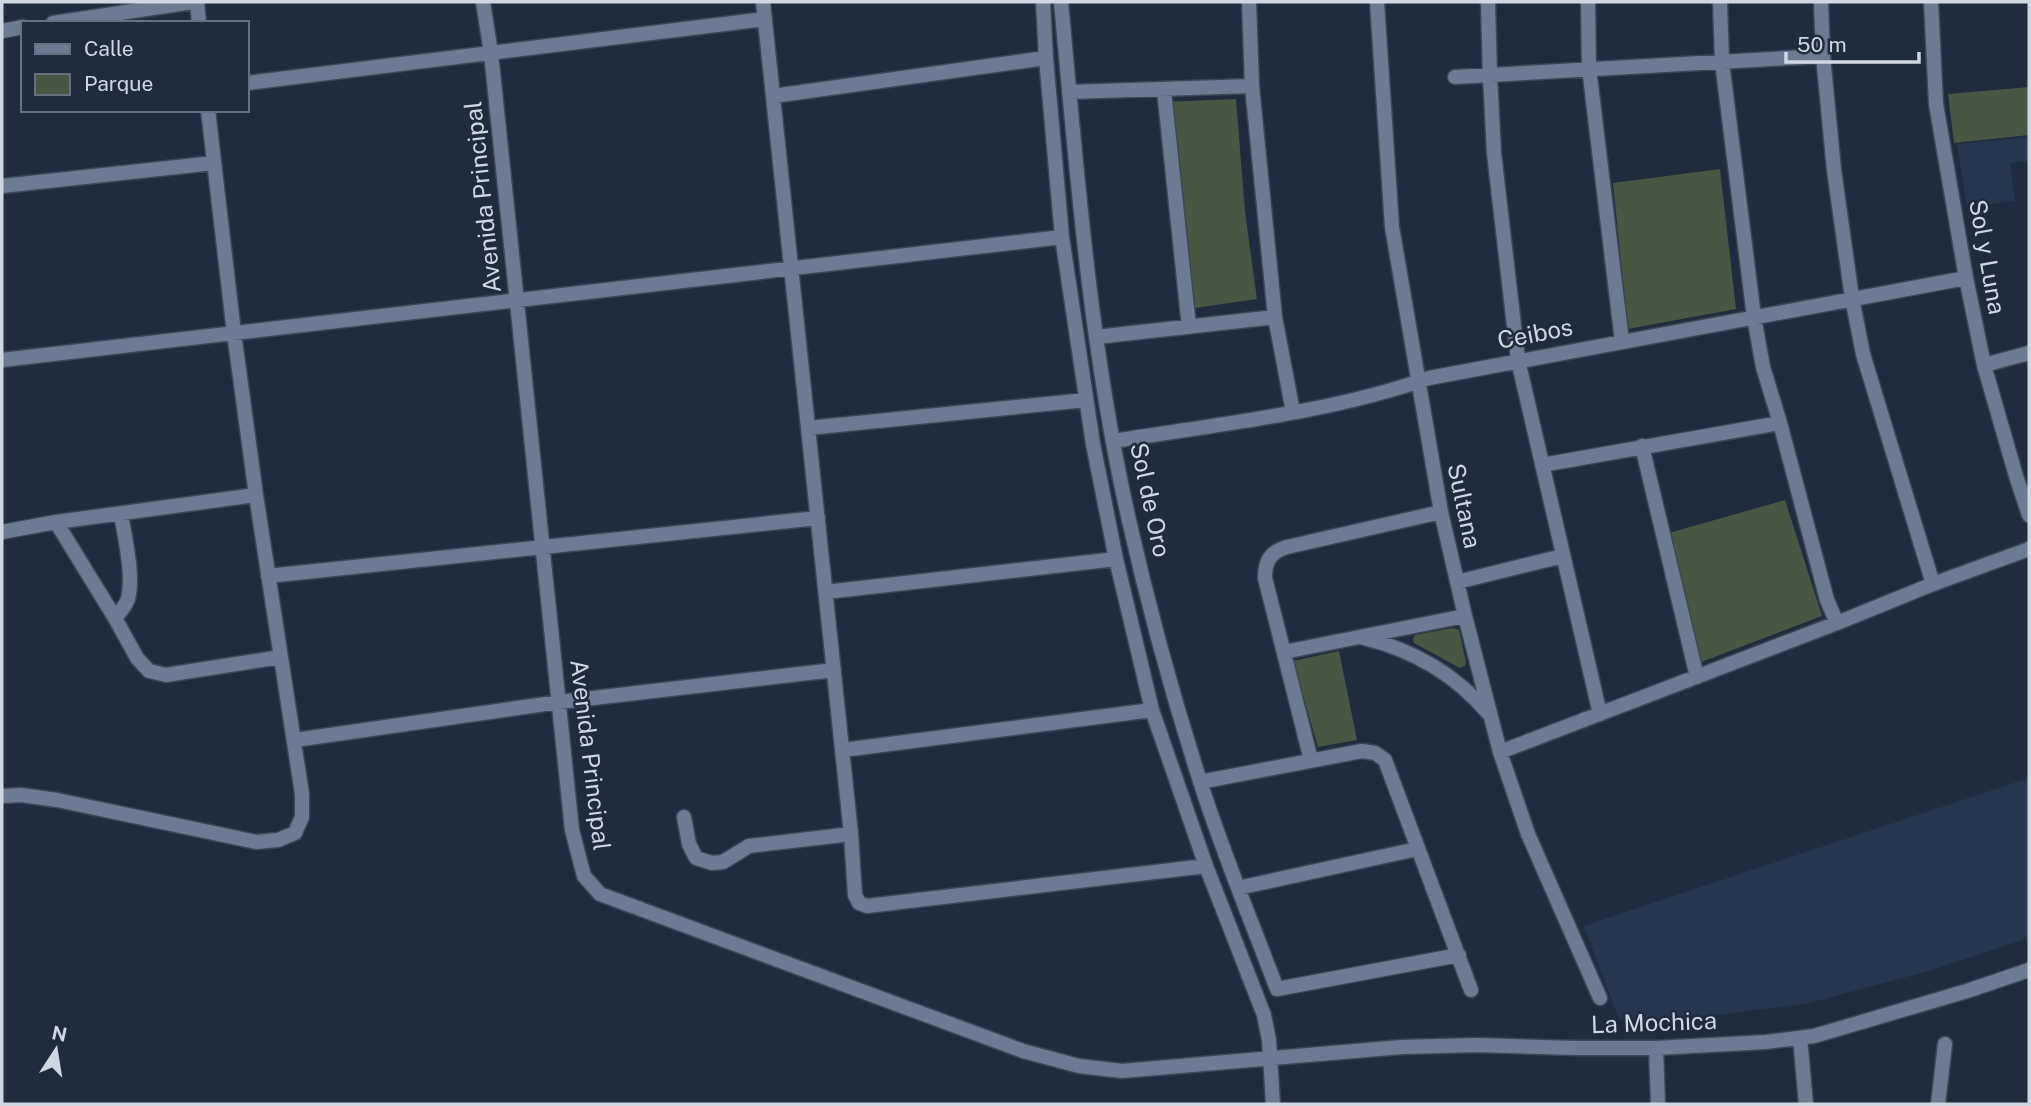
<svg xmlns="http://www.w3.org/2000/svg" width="2031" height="1106" font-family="'Public Sans',sans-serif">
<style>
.built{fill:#25364d}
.green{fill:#475744}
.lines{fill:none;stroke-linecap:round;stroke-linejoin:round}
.minor-casing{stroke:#3c4756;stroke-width:17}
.minor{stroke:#6c7b91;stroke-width:14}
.labels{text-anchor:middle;stroke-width:5;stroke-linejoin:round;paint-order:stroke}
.street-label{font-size:24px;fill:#cfd7e3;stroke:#1f2c3e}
</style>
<rect width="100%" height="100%" fill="#1f2c3e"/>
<path class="built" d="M2029,137V161L2010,163L2015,201L1967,207L1957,144Z
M2029,778V938L1932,970L1810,1003L1702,1017L1619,1020L1584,926Z"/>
<path class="green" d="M2029,87V135L1954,143L1948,94Z
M1236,99L1245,212L1257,299L1188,309L1165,102Z
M1720,169L1736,309L1628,329L1613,183Z
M1785,500L1822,616L1701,662L1669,533Z
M1453,628L1459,630L1466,662L1465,666L1460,668L1414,643L1413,639L1415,635Z
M1339,651L1357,740L1318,747L1293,661Z"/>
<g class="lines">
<g class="minor-casing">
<path id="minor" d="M197,2L199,23
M483,2L491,53L572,830L584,876L600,894L1023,1051L1079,1066L1122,1071L1402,1047L1477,1045L1576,1048H1656L1766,1042L1814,1036L1967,991L2029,970
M763,2L851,834L855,895L859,903L867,906L1206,866
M1043,2L1046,58L1062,237L1093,444L1116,559L1152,710L1206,866L1264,1015L1269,1040L1273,1104
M1061,2C1077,174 1090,347 1128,516C1148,605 1172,694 1200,781C1222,851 1251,920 1277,989L1459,955
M1249,2L1252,86L1275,317L1293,412
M1377,2L1392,227L1441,512L1465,616L1500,752L1528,834L1600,998
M1488,2L1490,76L1494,153L1518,360L1600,714
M1588,2L1589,68L1622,341
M1720,2L1722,62L1754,317L1763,367L1780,423L1827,600L1837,623
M1821,2L1823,56L1834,170L1852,298L1863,354L1933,584
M1931,2L1936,104L1966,278L1984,365L2016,476L2029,515
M53,23L193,2
M2,31L23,27
M1455,77L1823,56
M247,83L765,19
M1164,90L1189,327
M1069,92L1252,86
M773,96L1046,58
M2,186L214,163
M1096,337L1275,317
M2,360L1062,237
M1984,365L2029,353
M808,428L1086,400
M1114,441C1218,424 1329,413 1429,378L1966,278
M1642,446L1697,677
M1542,465L1780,423
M56,522L115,618L137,658L149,671L166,675L281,657
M2,532L56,522L256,495
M268,576L818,518
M1457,582L1563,556
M826,592L1116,559
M115,618C120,612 125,607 128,599C134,575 125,539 121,514
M1364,638C1413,650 1455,674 1488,713
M1284,652L1465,616
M295,740L559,702L834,670
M843,750L1152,710
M1500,752L1837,623L1933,584L2029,549
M1311,760L1265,578C1265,561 1270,552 1287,547L1441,512
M1200,782L1362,751L1375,753L1385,760L1471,990
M2,796L21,795L57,800L256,842L278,840L295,833L302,817V794L256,495L234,333L208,110
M684,817L689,844L696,858L712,863L723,862L749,846L851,834
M1238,888L1417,849
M1800,1038L1806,1104
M1656,1048L1658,1104
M1938,1104L1945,1044"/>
</g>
<use href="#minor" class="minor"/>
</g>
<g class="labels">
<g class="street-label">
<text transform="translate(483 197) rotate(-96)" y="8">Avenida Principal</text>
<text transform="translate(1987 257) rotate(80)" y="8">Sol y Luna</text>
<text transform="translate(1535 334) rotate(-11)" y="8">Ceibos</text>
<text transform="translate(1150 500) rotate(78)" y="8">Sol de Oro</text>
<text transform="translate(1464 506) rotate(78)" y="8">Sultana</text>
<text transform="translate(590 755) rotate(83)" y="8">Avenida Principal</text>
<text transform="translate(1654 1023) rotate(-2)" y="8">La Mochica</text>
</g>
</g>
<rect width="2031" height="1106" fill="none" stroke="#cfd7e3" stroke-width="7"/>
<rect x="21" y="21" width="228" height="91" fill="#1f2c3e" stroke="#657080" stroke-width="2"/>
<rect x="35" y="44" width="35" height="10" fill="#6c7b91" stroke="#657080" stroke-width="2"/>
<text x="84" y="56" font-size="21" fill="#cfd7e3">Calle</text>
<rect x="35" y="74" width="35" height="21" fill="#475744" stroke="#657080" stroke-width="2"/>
<text x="84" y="91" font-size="21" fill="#cfd7e3">Parque</text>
<g transform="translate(56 1050) rotate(12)" stroke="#1f2c3e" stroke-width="5" paint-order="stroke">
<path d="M0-5L12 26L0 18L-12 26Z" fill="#cfd7e3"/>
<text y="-10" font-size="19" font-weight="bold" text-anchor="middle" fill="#cfd7e3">N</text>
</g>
<path d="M1786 52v10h133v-10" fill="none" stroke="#cfd7e3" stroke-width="3.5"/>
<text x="1797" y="52" font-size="21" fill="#cfd7e3" stroke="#1f2c3e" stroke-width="5" paint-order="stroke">50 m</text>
</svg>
